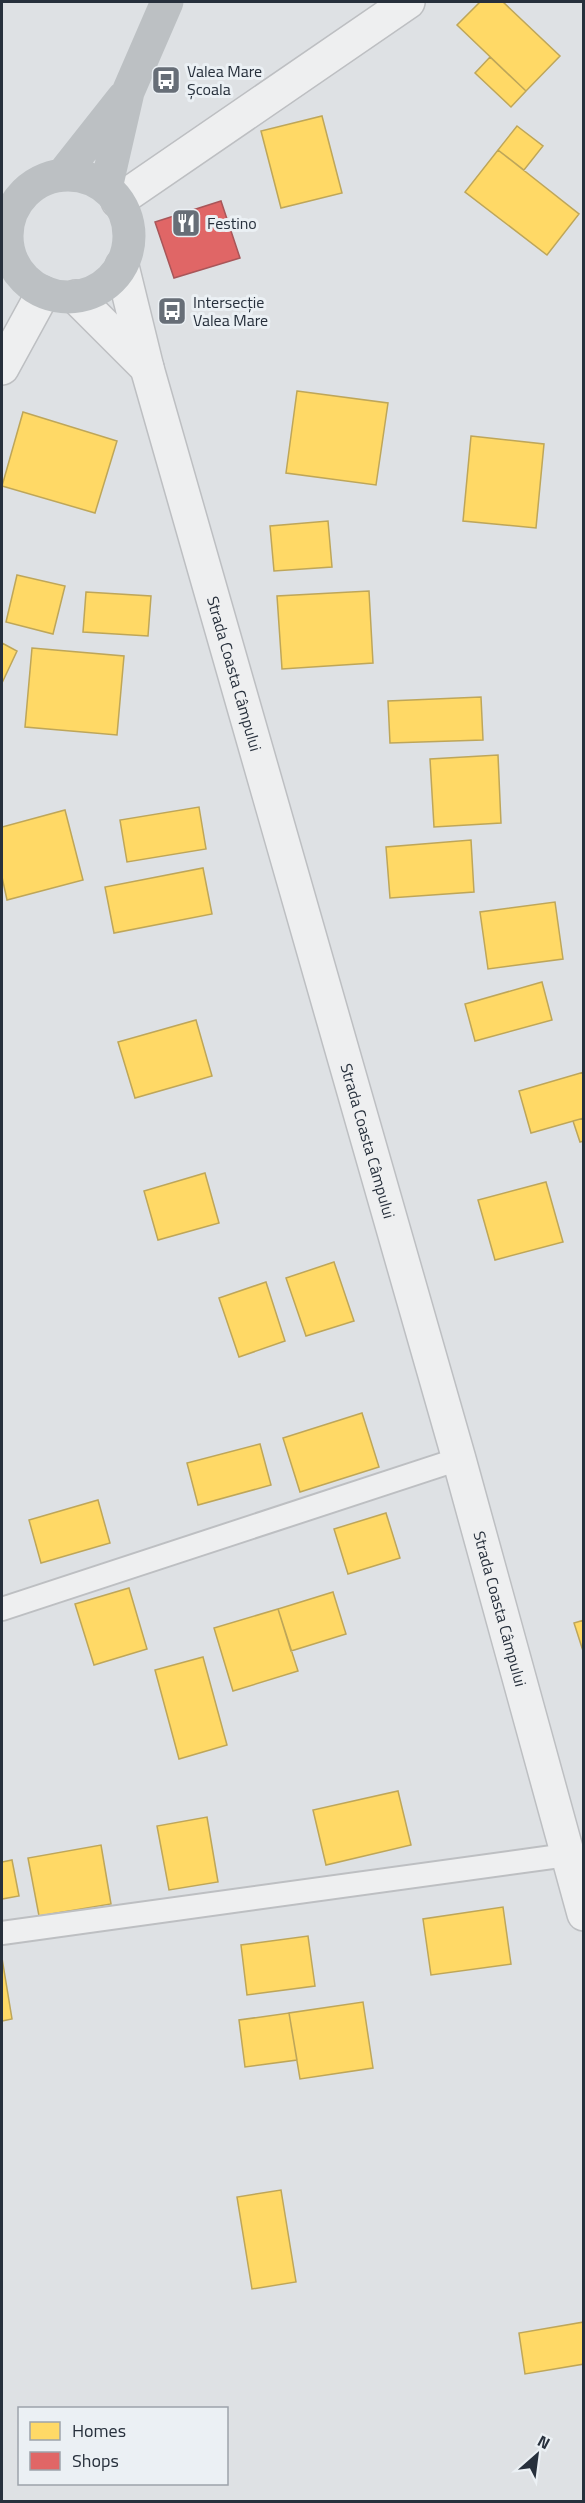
<svg xmlns="http://www.w3.org/2000/svg" width="585" height="2503" font-family="'Titillium Web',sans-serif">
<style>
.homes{fill:#ffd966;stroke:#bea659;stroke-width:1.5}
.shops{fill:#e06666;stroke:#a85659;stroke-width:1.5}
.lines{fill:none;stroke-linecap:round;stroke-linejoin:round}
.service-casing{stroke:#bdbfc2;stroke-width:26}
.minor-casing{stroke:#bdbfc2;stroke-width:36}
.tertiary-casing{stroke:#bdbfc2;stroke-width:36}
.service{stroke:#eeeff0;stroke-width:22}
.minor{stroke:#eeeff0;stroke-width:33}
.tertiary{stroke:#eeeff0;stroke-width:33}
.secondary{stroke:#bcc0c3;stroke-width:33}
.labels{text-anchor:middle;stroke-width:6;stroke-linejoin:round;paint-order:stroke}
.poi-label{font-size:16px;fill:#27303c;stroke:#ebf0f4;text-anchor:start}
.street-label{font-size:16px;fill:#27303c;stroke:#ebf0f4}
</style>
<rect width="100%" height="100%" fill="#dee1e4"/>
<path class="homes" d="M480,2H503L560,56L526,91L457,25Z
M490,57L526,91L511,107L475,73Z
M322,116L342,193L281,208L261,131Z
M517,126L543,146L524,170L498,150Z
M498,150L579,214L547,255L465,192Z
M297,391L388,403L376,485L286,473Z
M23,412L117,441L95,513L2,486Z
M471,436L544,444L536,528L463,521Z
M328,521L332,567L274,571L270,526Z
M17,575L65,586L53,634L6,622Z
M369,591L373,663L282,669L277,596Z
M86,592L151,596L148,636L83,632Z
M2,643L17,651L2,683Z
M32,648L124,656L117,735L25,727Z
M481,697L483,740L390,743L388,701Z
M498,755L501,823L434,827L430,759Z
M199,807L206,849L127,862L120,820Z
M65,810L83,880L7,900L2,877V827Z
M471,840L474,892L390,898L386,847Z
M203,868L212,914L114,933L105,887Z
M555,902L563,959L488,969L480,912Z
M542,982L552,1020L475,1041L465,1004Z
M196,1020L212,1076L135,1098L118,1042Z
M584,1072V1118L531,1133L519,1091Z
M584,1118V1141L580,1142L573,1121Z
M205,1173L219,1223L158,1240L144,1191Z
M546,1182L563,1242L495,1260L478,1200Z
M334,1262L354,1321L306,1336L286,1278Z
M266,1282L285,1341L239,1357L219,1298Z
M362,1413L379,1467L300,1492L283,1438Z
M260,1444L271,1485L198,1505L187,1463Z
M98,1500L110,1543L41,1563L29,1520Z
M386,1513L400,1558L348,1574L334,1529Z
M129,1588L147,1649L94,1665L75,1604Z
M333,1592L346,1634L291,1651L278,1609Z
M278,1609L298,1671L233,1691L214,1628Z
M584,1620V1654L574,1623Z
M203,1657L227,1745L179,1759L155,1670Z
M398,1791L411,1845L326,1865L313,1810Z
M207,1817L218,1882L169,1890L157,1826Z
M101,1845L111,1904L39,1916L28,1858Z
M12,1860L19,1896L2,1899V1862Z
M503,1907L511,1964L431,1975L423,1919Z
M308,1936L315,1986L247,1995L241,1945Z
M2,1958L12,2019L2,2021Z
M363,2002L373,2068L300,2079L289,2013Z
M289,2013L297,2060L245,2067L239,2020Z
M281,2190L296,2282L252,2289L237,2197Z
M584,2322V2364L525,2374L519,2333Z"/>
<path class="shops" d="M221,201L240,258L174,278L155,222Z"/>
<g class="lines">
<g class="service-casing">
<path id="service" d="M2,1609L459,1459
M2,1933L567,1855"/>
</g>
<g class="minor-casing">
<path id="minor" d="M118,201L408,2
M2,368L43,293"/>
</g>
<g class="tertiary-casing">
<g id="tertiary">
<path id="s1" d="M122,266L147,368L459,1459L584,1914"/>
<path d="M76,297L147,368"/>
</g>
</g>
<use href="#service" class="service"/>
<use href="#minor" class="minor"/>
<use href="#tertiary" class="tertiary"/>
<path class="secondary" d="M63,174L123,98
M7 236a61 61 0 1 1 122 0a61 61 0 1 1-122 0Z
M106,188L128,92L167,2"/>
</g>
<defs>
<g id="bus-square" transform="scale(1.5)"><rect x="-9" y="-9" width="18" height="18" rx="4" fill="#676e77" stroke="#ebf0f4"/><path d="M-5-6H5V4H4V6H2V4H-2V6H-4V4H-5ZM-3.5-4V0h7V-4ZM-3.5 1.2v1.5H-2V1.2ZM2 1.2v1.5H3.5V1.2Z" fill="#fff"/></g>
<g id="restaurant-square" transform="scale(1.5)"><rect x="-9" y="-9" width="18" height="18" rx="4" fill="#676e77" stroke="#ebf0f4"/><path d="M-5-6h1v4h1v-4h1v4h1v-4h1v5L-1.5 .5V6h-2V.5L-5-1ZM5-6V6H3V1.5H1.5Q1.5-4 5-6Z" fill="#fff"/></g>
</defs>
<g fill-rule="evenodd">
<use href="#bus-square" x="166" y="80"/>
<use href="#restaurant-square" x="186" y="223"/>
<use href="#bus-square" x="172" y="311"/>
</g>
<g class="labels">
<g class="poi-label">
<text x="187" y="77">Valea Mare<tspan x="187" dy="18">Școala</tspan></text>
<text x="207" y="229">Festino</text>
<text x="193" y="308">Intersecție<tspan x="193" dy="18">Valea Mare</tspan></text>
</g>
<g class="street-label">
<text dy="6" stroke="none"><textPath href="#s1" startOffset="423">Strada Coasta Câmpului</textPath></text>
<text dy="6" stroke="none"><textPath href="#s1" startOffset="909">Strada Coasta Câmpului</textPath></text>
<text dy="6" stroke="none"><textPath href="#s1" startOffset="1395">Strada Coasta Câmpului</textPath></text>
</g>
</g>
<rect width="585" height="2503" fill="none" stroke="#27303c" stroke-width="6"/>
<rect x="18" y="2407" width="210" height="78" fill="#ebf0f4" stroke="#9da3aa" stroke-width="1.5"/>
<rect x="30" y="2422" width="30" height="18" fill="#ffd966" stroke="#9da3aa" stroke-width="1.5"/>
<text x="72" y="2437" font-size="18" fill="#27303c">Homes</text>
<rect x="30" y="2452" width="30" height="18" fill="#e06666" stroke="#9da3aa" stroke-width="1.5"/>
<text x="72" y="2467" font-size="18" fill="#27303c">Shops</text>
<g transform="translate(537 2455) rotate(28)" stroke="#ebf0f4" stroke-width="4.5" paint-order="stroke">
<path d="M0-4.5L10 22L0 15L-10 22Z" fill="#27303c"/>
<text y="-9" font-size="16" font-weight="bold" text-anchor="middle" fill="#27303c">N</text>
</g>
</svg>
